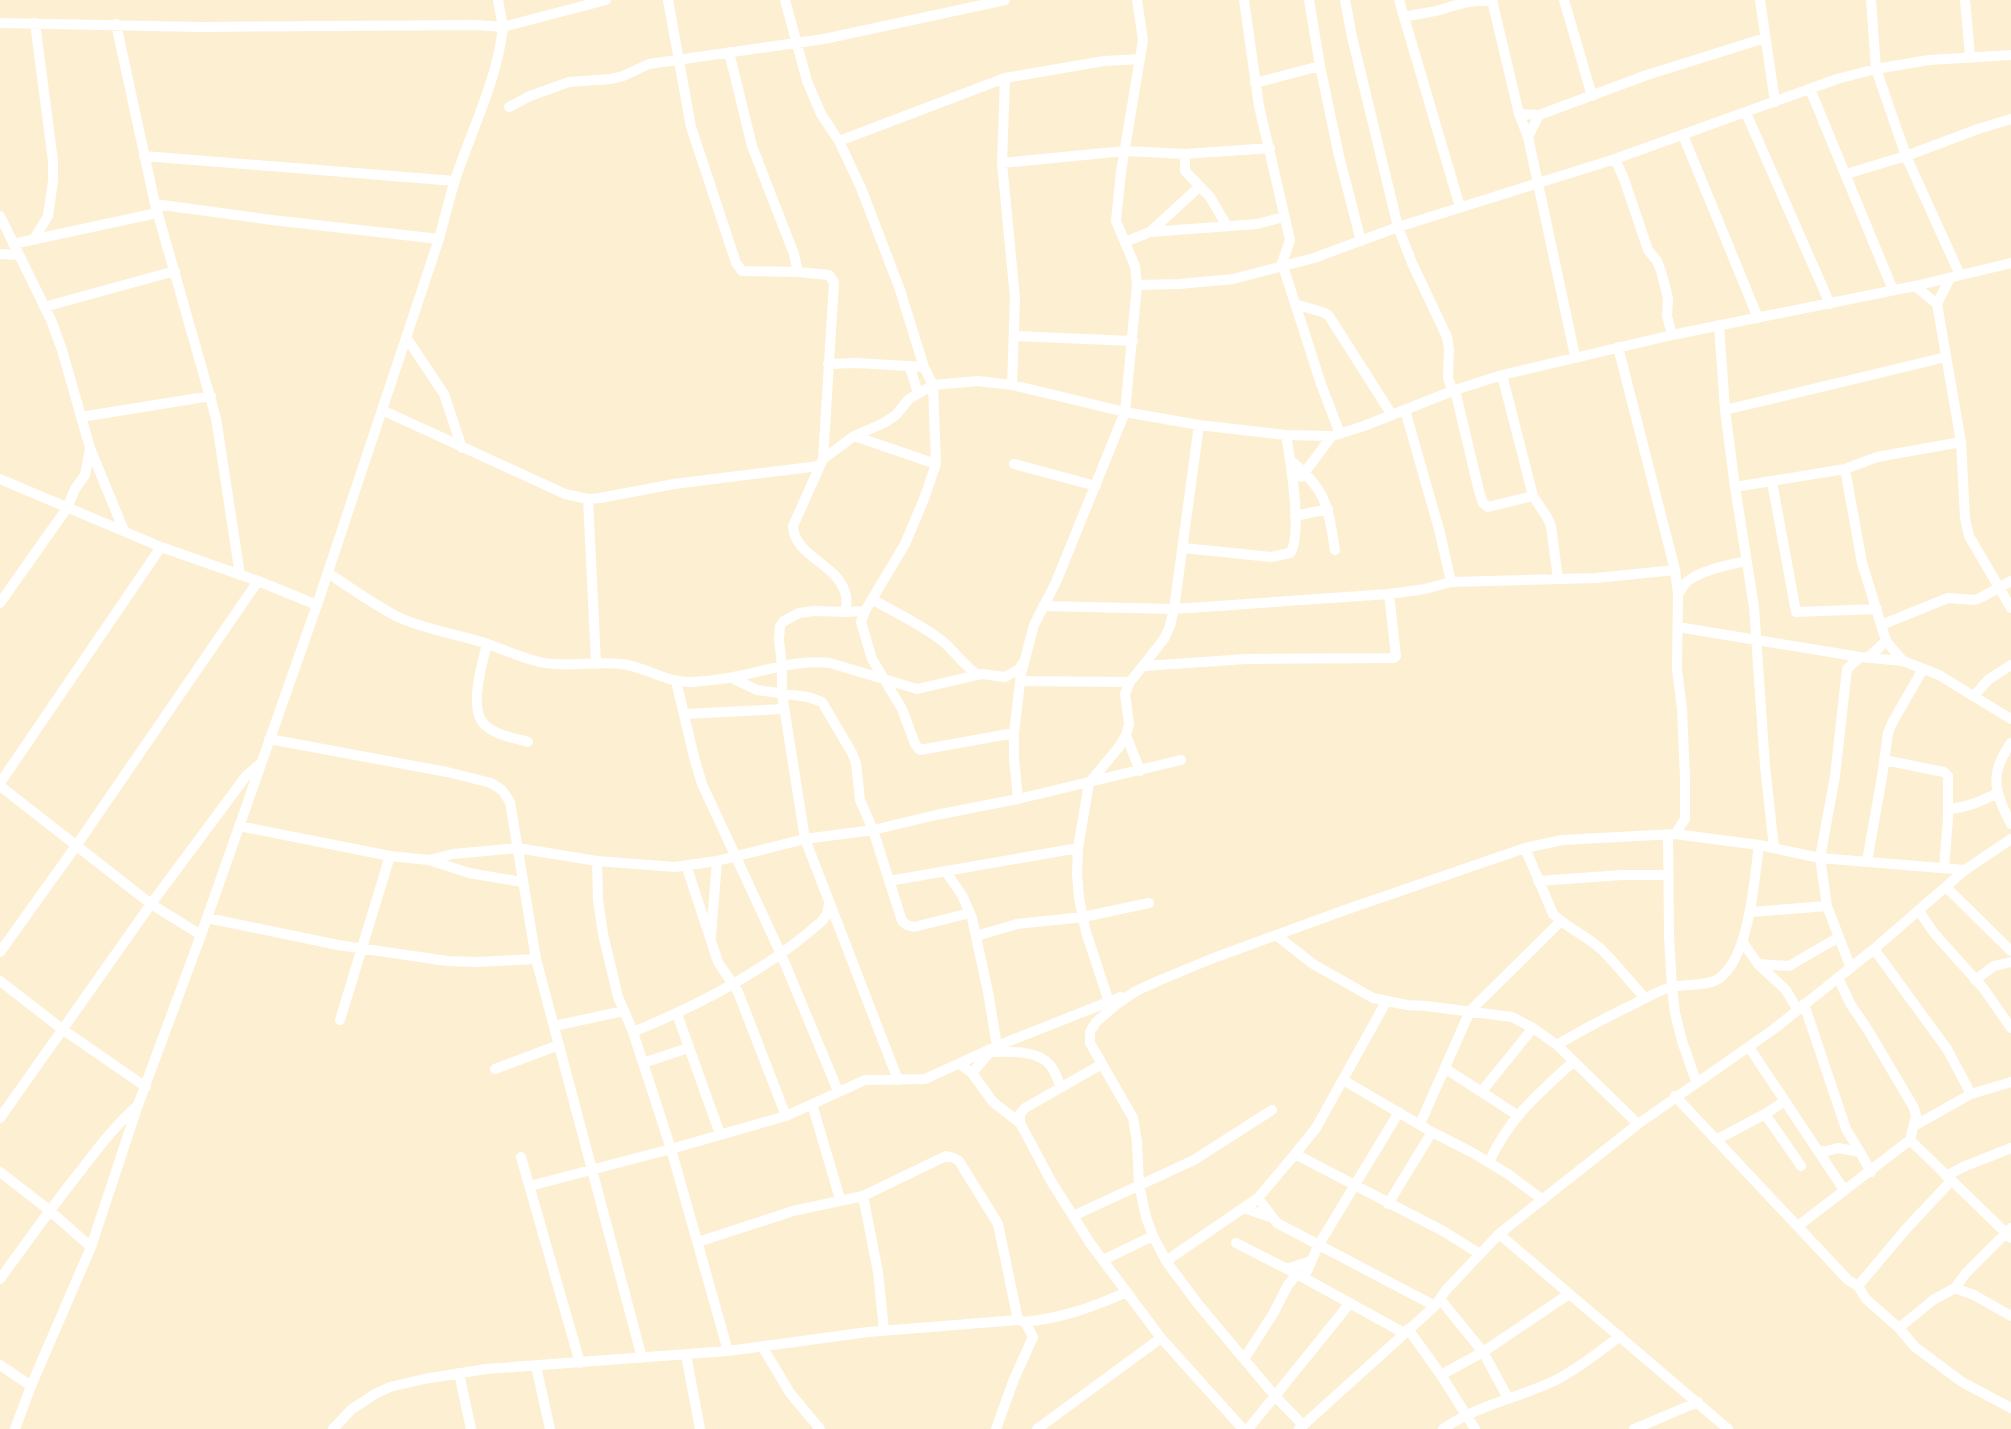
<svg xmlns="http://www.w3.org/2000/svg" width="2011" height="1429" font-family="'IBM Plex Serif',serif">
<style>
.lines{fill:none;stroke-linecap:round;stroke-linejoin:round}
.street{stroke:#fff;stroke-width:10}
</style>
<rect width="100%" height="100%" fill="#fdefd2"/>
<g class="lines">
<path class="street" d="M668,0L691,127L736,263L742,271L798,272
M785,0L807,81L821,114L839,141L861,188L899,287L924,367L933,385L936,464L924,499L905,544L865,611L846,612L814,611L799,613L784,621L780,626L779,640L782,665V694L805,839L898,1080
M1244,0L1259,106L1290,240L1282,263L1321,384L1340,434
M1309,0L1320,66L1339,156L1361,241
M1345,0L1352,37L1398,227L1412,263L1447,337L1449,349L1448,378L1451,386L1455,390L1479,491L1483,503L1488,507L1533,496
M1399,0L1460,207
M1492,0L1519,114L1528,137L1575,356
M1564,0L1592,96
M1760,0L1775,102
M1871,0L1876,69L1906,156L1960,275
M1965,0L1970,56
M1404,17C1417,14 1430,13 1443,9C1463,3 1471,0 1493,1
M0,23L201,27L476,25L503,27L498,0
M116,24L155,204L216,418L240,575
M729,52L752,146L794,254L798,272L829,275L834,282L823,459
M1005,78L1002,163L1015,298L1012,385
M1255,83L1320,66
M1810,89L1893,290
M509,107L530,96L569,82L611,79L623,76L649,64L824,39L1005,0
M1746,113L1830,304
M1519,114L1539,115L1647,75L1765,38
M1683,135L1758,318
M1528,137L1539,115
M839,141L1005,78L1104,61L1140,59
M1185,154V171L1210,197L1227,226
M144,156L455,181
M1615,159L1624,179L1648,250L1657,261L1661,271L1668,298L1667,316L1672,335
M1002,163L1125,151L1185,154L1270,148
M1846,174L1906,156L1978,129L2011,119
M155,204L272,220L439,239
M0,216L51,320L62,350L90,448L124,531
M1150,232L1199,187
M34,239L48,216L53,181V161L35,23
M1125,242L1150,232L1257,224L1284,217
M13,244L157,213
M0,254L19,255
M1950,278L1937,304L1961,442L1965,518L1969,536L2011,608
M1137,285L1179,284L1233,279L1314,258L1398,227L1615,159L1837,79L1876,69L1929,60L2011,55
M1915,286L1937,304
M1295,304L1325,313L1329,316L1392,415
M44,307L175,271
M1719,325L1725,410L1735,487L1754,607L1765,766L1774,848
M1014,336L1133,341
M406,337L444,394L462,448
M1618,347L1675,570L1678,594L1677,669L1682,709L1685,778V819L1675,834
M828,364L856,363L924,367
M910,368L918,393
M1502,375L1533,496L1547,517L1551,526L1558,579
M382,410L565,494L588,499L600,498L674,484L819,466
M1405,410L1440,533L1451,582
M1725,410L1946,357
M81,417L211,396
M854,436L936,464
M1291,461C1327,490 1328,507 1335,550
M1014,464L1096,486
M1845,469L1862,563L1886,641L1903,661
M1301,477L1332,436
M0,479L161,547L258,581L317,605
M1772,482L1796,612L1877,609
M1735,487L1845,469L1877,457L1961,442
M588,499L596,663
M1295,516L1328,509
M1183,548L1271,557L1290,553C1303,536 1290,458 1286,435
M328,573C351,588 374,605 398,617C426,630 457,634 485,643C508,651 530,662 554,664C577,666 600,661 622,664C646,667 667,683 691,682C705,681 720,680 733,677C765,671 797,659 830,663L917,689L982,674L1005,677L1019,669L1023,663
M1678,594C1681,590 1684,584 1688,581C1701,570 1729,565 1746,561
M873,600C895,612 920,624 941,640C954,650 963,665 978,675
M0,603L67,508L75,489L85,475L90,449
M1043,606L1174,609L1389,594L1425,589L1451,582L1596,578L1675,570
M865,611L861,622L872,659L902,709L915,744L920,750L1014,733
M846,612C846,607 847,601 846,596C840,564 794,557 793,526L823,459L854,436L884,423L896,415L909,399L933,385L978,381L1012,385L1125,412L1199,425L1286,435L1332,436L1364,426L1455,390L1502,375L1672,335L1915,286L2011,263
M1881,625L1948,598L1975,600L1982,597L2011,581
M1678,627L1860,657L1903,661L1939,675L2011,719
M487,644C482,664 468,710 485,725C495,735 514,738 528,742
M1869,657L1886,641
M1145,666L1246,659L1394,658L1396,656L1389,594
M732,678L757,690L808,697L822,702L852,753L856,763L860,800L873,830L902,921L907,925L914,927L970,913
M676,681L694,757L702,784L781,954L838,1091
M1021,681L1130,682
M1974,696L1988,680L2011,665
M684,714L784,709
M1126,735L1140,771
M269,739L447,772L491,783L502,790L510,802L536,959L642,1358
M2011,743C1989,774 1994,791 2011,824
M1884,760L1944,772L1948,776V819L1944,868
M0,783L161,547
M0,786L151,904L201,935
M1018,799L1014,758V733L1021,674L1034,625L1056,582L1125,412L1137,285L1135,266L1116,221L1121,172L1143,40L1137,0
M1948,809C1967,808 1981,801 1998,793
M239,826L390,856L429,860L469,873L522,882
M1668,835L1669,936L1672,987L1675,1013L1682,1041L1696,1081
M1525,848L1553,914C1568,929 1588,936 1603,951C1618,966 1631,983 1645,998
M429,860L453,854L517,848L597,861L675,867L717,861L805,839L873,830L936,815L1018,799L1181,760
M597,861L598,900L603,934L618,997L633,1032L671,1149L728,1351
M1867,861L1882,777L1888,733L1892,723L1923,669
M686,865L718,962L738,992L786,1116
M946,872L962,895L972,918L988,992L997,1046
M889,881L1078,848
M1538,881L1622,875H1668
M1946,887L2011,951
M1919,911L1934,933L1984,989L2011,1028
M1751,912L1827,906
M207,918L338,945L447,961L478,962L536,959
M1276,935L1313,964L1373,998L1407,1005L1426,1006L1512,1017L1533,1028L1557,1045L1638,1124
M711,936L717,861
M976,936L1017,924L1083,917L1149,903
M1742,941L1758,964L1786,990L1797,1009
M1874,949L1947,1049L1971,1094
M0,952L76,846L258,581
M1758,964L1789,966L1839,937
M1850,966L1827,906L1820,858L1835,776L1847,669L1860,657
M1838,978L1851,1005L1868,1030L1914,1108L1916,1116L1910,1140L2011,1238
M1975,980L1994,966L2011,962
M0,981L62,1029L146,1087
M1109,1002L1086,932L1079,898L1077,874L1078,848L1089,783L1119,747L1126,735L1129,724L1125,694L1130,682L1164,639L1170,626L1174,609L1199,425
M1804,1004L1846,1129L1860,1152L1838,1148L1827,1151H1818
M677,1014L720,1134
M340,1020L390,856
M554,1026L624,1011
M633,1032C701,1004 767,970 822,921L827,914L829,904
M1557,1045C1582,1030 1607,1017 1634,1004C1646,998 1659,990 1672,987C1688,983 1711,988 1723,975C1750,950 1754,881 1759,845
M1749,1047L1844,1190
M989,1052C1007,1052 1037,1049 1050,1065C1055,1071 1058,1080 1061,1087
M643,1063L688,1048
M960,1064L972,1073L993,1102L1020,1123
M1102,1064L1025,1108L1020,1114V1123L1051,1181L1090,1243L1161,1338L1243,1429
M495,1069L559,1045
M1446,1069L1517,1115
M972,1073L990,1052
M1343,1080L1432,1132L1473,1153L1508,1174L1543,1200
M1482,1091L1533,1028
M1675,1096L1848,1280L1858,1286L1866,1299L1899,1328L1915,1347L1962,1382L2011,1408
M812,1104L840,1199
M1765,1114L1801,1166
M0,1118L151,904L246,776L261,763
M1420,1124L1470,1011L1560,922
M1914,1126L1971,1094L2011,1082
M1716,1140L1765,1114L1785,1101
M1860,1152L1871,1172
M1295,1154L1443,1231L1480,1254
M521,1157L580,1363
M1489,1162C1509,1118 1538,1094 1573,1062
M0,1172L49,1210L91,1247
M1946,1176L1963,1167L2011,1148
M530,1186L671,1149L786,1116L865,1080L925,1079L997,1046L1121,997
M863,1196L878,1272L884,1330
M1258,1198L1277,1223L1435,1306
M1388,1204L1432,1132
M1244,1208L1270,1217
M1073,1216L1194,1160L1272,1110
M1798,1226L1910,1140
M1499,1234L1728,1429
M698,1242L793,1211L863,1196L946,1156L954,1158L959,1161L998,1224L1018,1320
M1236,1243L1297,1274L1404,1333
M1103,1260L1153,1236
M1166,1261L1258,1198L1295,1154L1316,1128L1386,1002
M1287,1269L1311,1261
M1304,1278L1318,1246L1399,1112
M0,1279C27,1242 53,1205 82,1169C99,1146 116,1125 137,1106
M1858,1286L1906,1229L1951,1181
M1955,1288L1974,1295L2011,1316
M1440,1299L1483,1352L1508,1398
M1025,1322C1066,1317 1090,1308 1127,1292
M1899,1328L1933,1300L1955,1288L1966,1273L2011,1228
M1408,1329L1441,1375L1475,1429
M762,1346L790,1393L820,1429
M686,1355L700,1429
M1244,1359L1273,1314L1288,1285L1297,1274
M0,1365L31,1386
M536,1366L550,1429
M459,1373L471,1429
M1441,1375L1483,1352L1569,1294
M1303,1425L1275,1396L1350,1303
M15,1429L31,1386L91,1247L138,1105L201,935L317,605L439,239C444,220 449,200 455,180C472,129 497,81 503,27L606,0
M333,1429L352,1409L375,1394L390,1387L424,1379L486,1369L728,1351L868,1332L1018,1320L1025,1322L1033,1337L1014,1379L996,1429
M1037,1429L1161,1338
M1248,1429L1275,1396L1198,1304L1166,1261L1153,1236L1146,1217L1139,1185L1137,1142L1133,1118L1090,1043V1032L1096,1022L1117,1004L1136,991L1158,981L1211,959L1345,910L1525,848L1562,840L1675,834L1759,845L1820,858L1965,870
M1299,1429L1435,1306L1446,1290L1499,1234L1638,1124L1774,1029L1874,949L1965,870L2011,839
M1443,1429C1477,1405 1519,1398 1556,1380C1579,1368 1599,1352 1620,1336
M1634,1429L1698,1402"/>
</g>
</svg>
